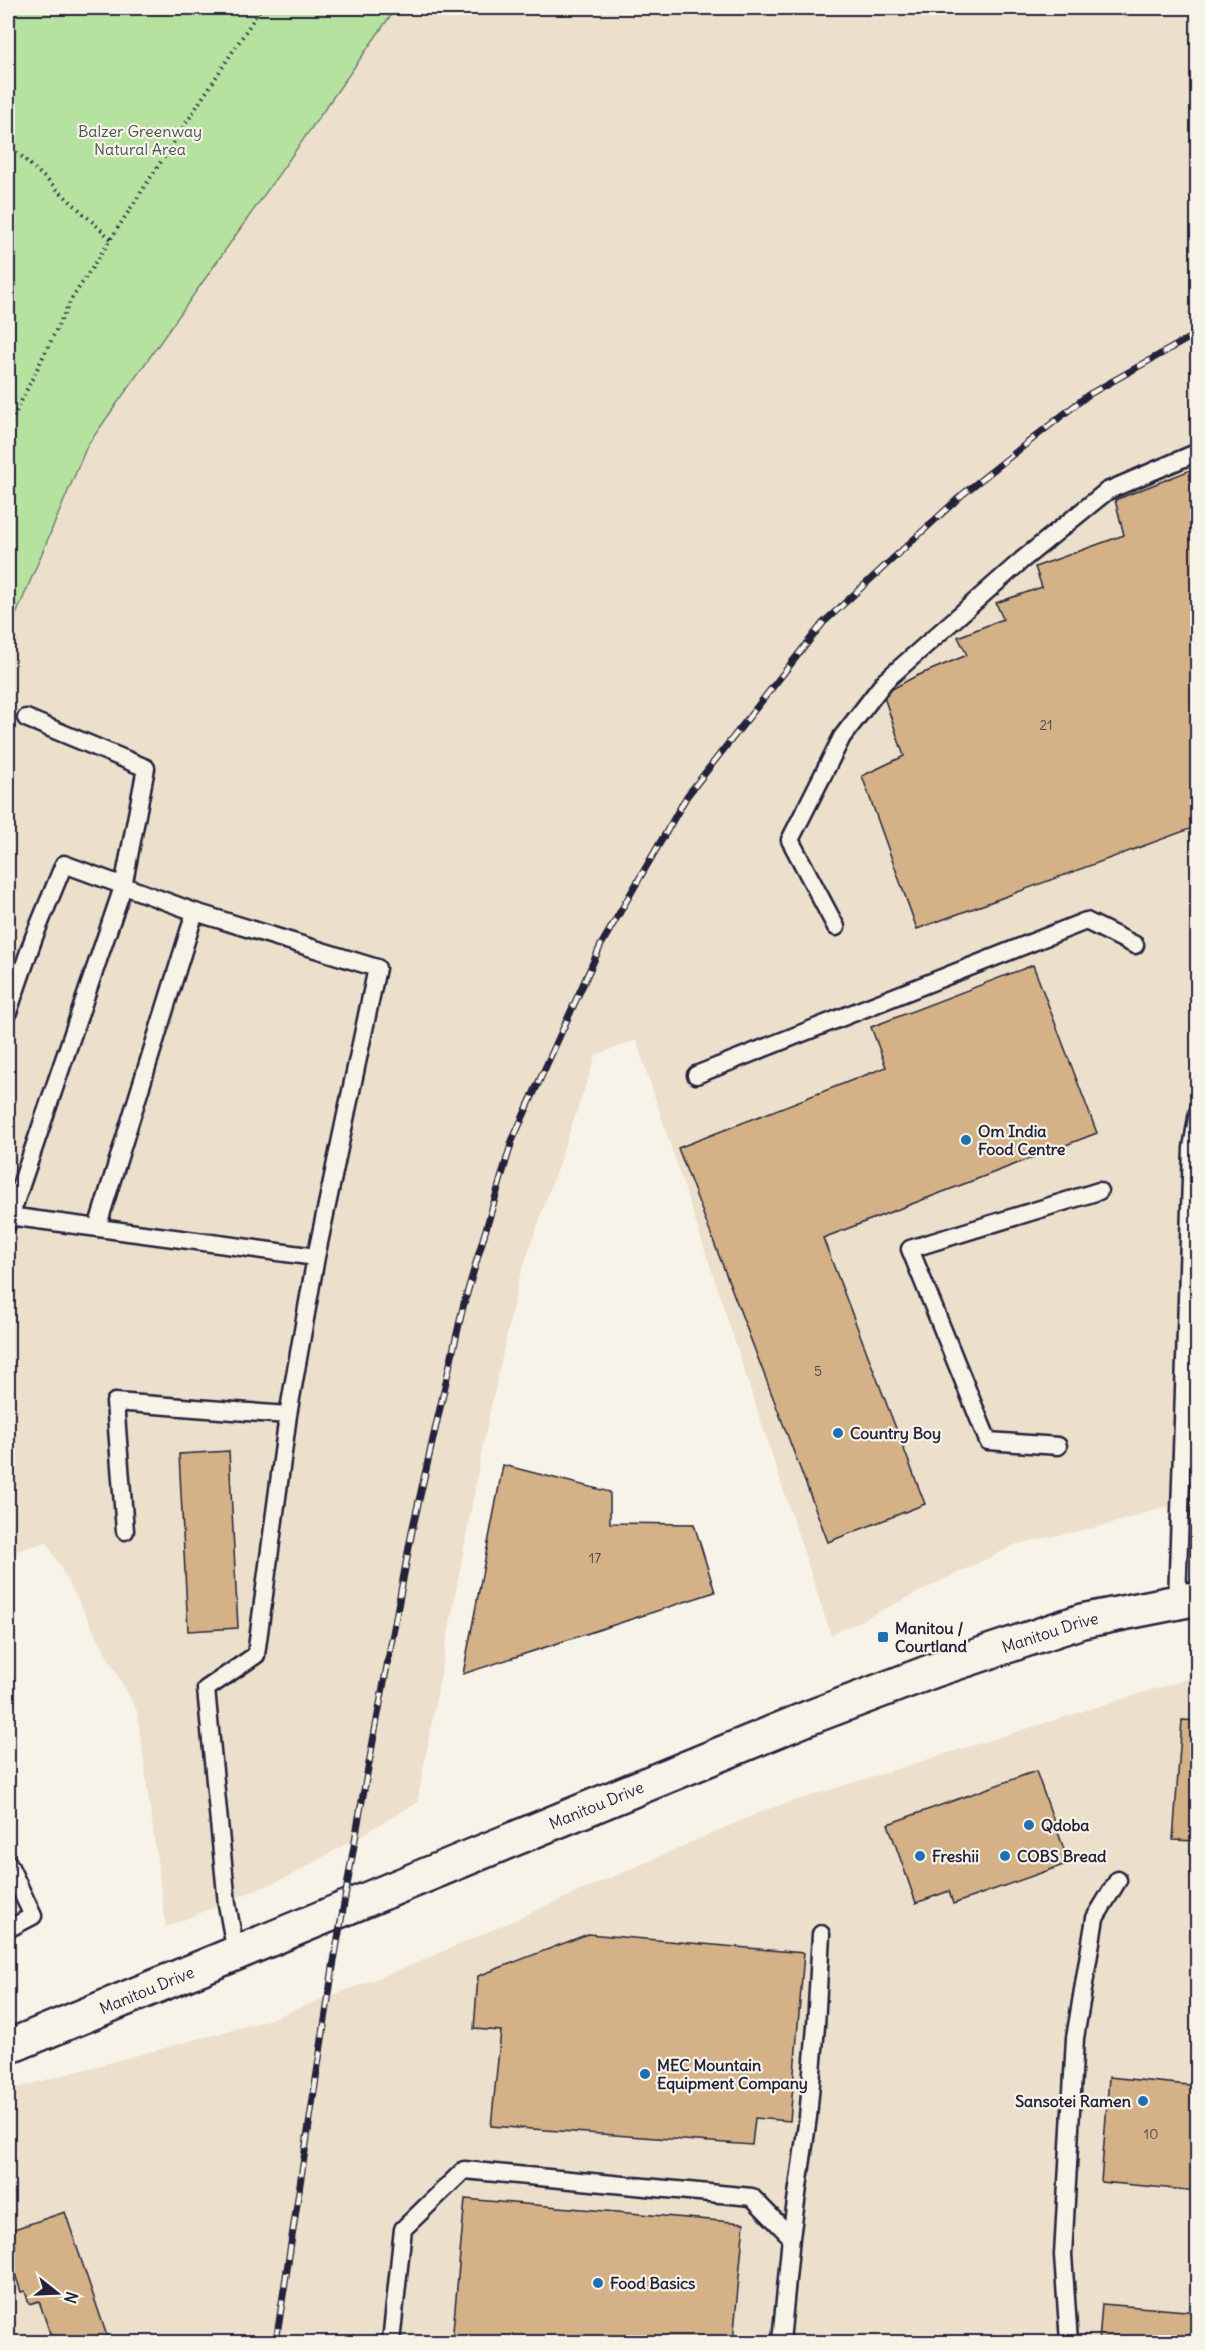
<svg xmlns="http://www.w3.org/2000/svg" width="1205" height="2350" font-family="Delius,sans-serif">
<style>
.built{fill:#ecdfcb}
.green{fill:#b6e2a0;stroke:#6c826e;stroke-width:1.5}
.building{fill:#d4b186;stroke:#22223b;stroke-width:1.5}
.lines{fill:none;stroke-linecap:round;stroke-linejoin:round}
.lane-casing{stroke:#22223b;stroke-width:21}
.secondary-casing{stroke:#22223b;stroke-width:38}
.path{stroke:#22223b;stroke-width:4;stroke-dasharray:1.5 4.5;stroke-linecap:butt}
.lane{stroke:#f7f3e8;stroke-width:16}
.secondary{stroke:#f7f3e8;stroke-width:33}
.rail-casing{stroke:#22223b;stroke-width:7}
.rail{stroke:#f7f3e8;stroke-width:4.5;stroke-dasharray:14;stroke-linecap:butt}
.poi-dot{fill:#1f6fb2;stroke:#f7f3e8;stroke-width:2}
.labels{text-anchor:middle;stroke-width:4.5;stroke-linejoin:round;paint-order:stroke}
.number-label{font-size:14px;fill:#4e464e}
.park-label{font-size:16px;fill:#475254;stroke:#f7f3e8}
.poi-label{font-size:16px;font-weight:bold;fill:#22223b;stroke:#f7f3e8;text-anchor:start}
.street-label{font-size:16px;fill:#22223b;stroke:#f7f3e8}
</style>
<rect width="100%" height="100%" fill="#f7f3e8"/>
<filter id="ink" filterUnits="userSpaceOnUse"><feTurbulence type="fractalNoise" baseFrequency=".0167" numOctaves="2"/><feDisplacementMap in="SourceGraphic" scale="12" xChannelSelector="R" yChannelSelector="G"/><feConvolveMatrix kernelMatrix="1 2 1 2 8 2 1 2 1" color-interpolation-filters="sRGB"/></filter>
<g filter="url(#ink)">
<path class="built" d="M396,8H1197V1497L1107,1525L1017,1544L831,1635L636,1040L596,1055L519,1279L483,1444L417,1803L290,1876L166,1927L137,1711L47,1542L8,1553V627L87,446Z
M1197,1676V2342H8V2093L20,2087L268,2020L417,1963L765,1810Z"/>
<path class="green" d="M8,8H396L87,446L8,634Z"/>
<path class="building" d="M1198,467V826L917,929L862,776L904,756L883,694L914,677L967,655L958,637L1003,619L996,603L1042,587L1035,567L1124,535L1115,500Z
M1033,965L1097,1133L823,1238L925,1504L828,1542L678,1148L886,1067L871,1027Z
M229,1451L238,1628L188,1631L179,1454Z
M503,1465L610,1492V1523L694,1524L715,1592L463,1674Z
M1182,1720L1198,1721V1841L1173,1840Z
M1036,1771L1069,1863L953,1904L949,1891L916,1903L888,1824Z
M588,1934L804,1953L790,2121L755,2118L752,2145L491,2126L501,2031L474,2029L478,1976Z
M1109,2077L1198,2086V2191L1101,2182Z
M465,2199L744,2223L733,2342H452Z
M65,2212L109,2342H53L39,2301L29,2304L25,2291L21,2292L8,2252V2231Z
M1102,2304L1198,2312V2342H1099Z"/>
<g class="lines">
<g class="lane-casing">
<path id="lane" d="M836,927L790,840L842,737L885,681L1022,560L1107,491L1198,452
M8,1012L34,937L64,864L195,912L377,968L316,1257
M696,1075L1086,921L1135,945
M8,1216L316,1257L288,1415L256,1655L206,1689L227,1904L236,1953
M8,1223L123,887L146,768L26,718
M97,1228L195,912
M1058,1446L988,1441L910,1249L1099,1191
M125,1531L115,1402L288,1415
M1177,1602L1192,1148L1198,1112
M8,1863L33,1916L8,1929
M391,2342L403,2229L464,2170L752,2197L791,2237
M781,2342L791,2237L808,2117L816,2026L821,1934
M1069,2342L1063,2255L1075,2038L1095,1918L1118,1880"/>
</g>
<g class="secondary-casing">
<g id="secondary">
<path id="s1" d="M8,2047L808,1718L935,1670L1082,1621L1198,1598"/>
</g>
</g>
<path class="path" d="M8,144L111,239
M8,428L71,300L261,8"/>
<use href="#lane" class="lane"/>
<use href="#secondary" class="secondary"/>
<g class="rail-casing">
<path id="rail" d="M276,2342L333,1967L359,1817L412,1531L463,1307L512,1141L601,945L687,796L823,623L963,494L1088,395L1198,333"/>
</g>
<use href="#rail" class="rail"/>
</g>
</g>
<g class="poi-dot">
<circle cx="966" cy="1140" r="6"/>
<circle cx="838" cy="1433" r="6"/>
<rect x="877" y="1631" width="12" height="12" rx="3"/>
<circle cx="1029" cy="1825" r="6"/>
<circle cx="920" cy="1856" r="6"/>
<circle cx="1005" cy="1856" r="6"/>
<circle cx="645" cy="2074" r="6"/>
<circle cx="1143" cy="2101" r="6"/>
<circle cx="598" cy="2283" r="6"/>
</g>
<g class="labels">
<g class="number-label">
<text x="1046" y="730">21</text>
<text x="818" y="1376">5</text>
<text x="595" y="1563">17</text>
<text x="1151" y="2139">10</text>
</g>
<g class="park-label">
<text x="140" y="137">Balzer Greenway<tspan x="140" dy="18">Natural Area</tspan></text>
</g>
<g class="poi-label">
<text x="978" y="1137">Om India<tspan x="978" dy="18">Food Centre</tspan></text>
<text x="850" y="1439">Country Boy</text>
<text x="895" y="1634">Manitou /<tspan x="895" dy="18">Courtland</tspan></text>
<text x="1041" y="1831">Qdoba</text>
<text x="932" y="1862">Freshii</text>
<text x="1017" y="1862">COBS Bread</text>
<text x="657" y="2071">MEC Mountain<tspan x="657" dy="18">Equipment Company</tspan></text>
<text x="1131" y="2107" text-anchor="end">Sansotei Ramen</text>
<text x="610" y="2289">Food Basics</text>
</g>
<g class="street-label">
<text dy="6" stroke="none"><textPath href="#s1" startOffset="1122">Manitou Drive</textPath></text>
<text dy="6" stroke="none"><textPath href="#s1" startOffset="636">Manitou Drive</textPath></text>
<text dy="6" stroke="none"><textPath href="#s1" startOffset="150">Manitou Drive</textPath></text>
</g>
</g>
<rect width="1205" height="2350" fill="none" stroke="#f7f3e8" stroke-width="30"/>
<rect x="15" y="15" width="1175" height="2320" fill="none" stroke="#22223b" stroke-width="2" filter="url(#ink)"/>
<g transform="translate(57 2293) rotate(108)" stroke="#f7f3e8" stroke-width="4.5" paint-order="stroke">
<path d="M0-4.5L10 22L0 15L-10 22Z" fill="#22223b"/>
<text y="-9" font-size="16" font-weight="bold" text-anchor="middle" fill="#22223b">N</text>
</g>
</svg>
